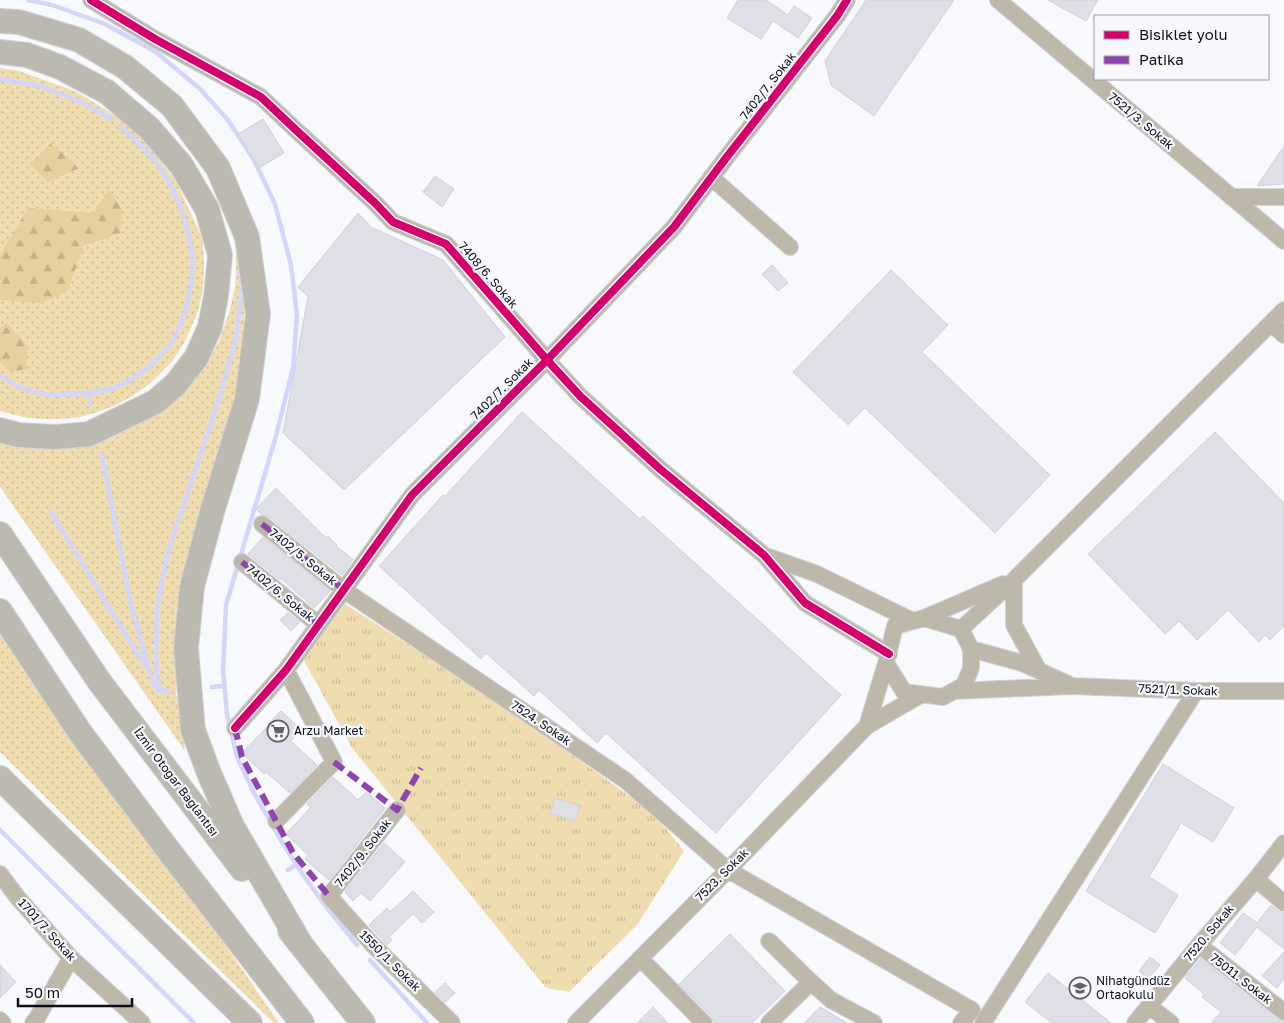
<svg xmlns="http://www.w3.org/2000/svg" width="1284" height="1023" font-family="'Golos Text',sans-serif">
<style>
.grass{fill:url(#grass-dots)}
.forest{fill:url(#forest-firs)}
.park{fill:url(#park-tufts)}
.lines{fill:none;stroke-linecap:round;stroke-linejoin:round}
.stream{stroke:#d4d5fc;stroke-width:4.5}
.building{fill:#dedfe7;stroke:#d0d1d9}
.minor-casing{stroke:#d4d4d8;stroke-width:18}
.highway-casing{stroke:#d4d4d8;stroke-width:26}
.minor{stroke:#beb8ab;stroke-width:16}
.highway{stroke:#bcb9b1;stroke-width:24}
.quiet{stroke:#8e44ad;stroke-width:6;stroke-dasharray:12 6;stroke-linecap:butt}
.cycleway-casing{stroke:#f7f8fe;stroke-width:11}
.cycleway{stroke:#d6006c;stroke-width:8}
.labels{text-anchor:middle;stroke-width:4.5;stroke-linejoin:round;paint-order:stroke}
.street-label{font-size:12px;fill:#0f0f1a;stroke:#f7f8fe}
.poi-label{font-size:12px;fill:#0f0f1a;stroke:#f7f8fe;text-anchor:start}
</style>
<defs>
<pattern id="grass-dots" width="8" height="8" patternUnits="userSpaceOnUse" patternTransform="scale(1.25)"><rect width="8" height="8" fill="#efddaf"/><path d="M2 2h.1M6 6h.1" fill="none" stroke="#ccbc96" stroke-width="1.8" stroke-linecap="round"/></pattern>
<pattern id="forest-firs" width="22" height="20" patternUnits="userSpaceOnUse" patternTransform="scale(1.25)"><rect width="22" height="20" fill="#e5d19e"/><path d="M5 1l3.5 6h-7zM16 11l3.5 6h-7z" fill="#c3b288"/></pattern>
<pattern id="park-tufts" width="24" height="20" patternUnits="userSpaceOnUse" patternTransform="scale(1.25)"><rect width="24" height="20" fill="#efddaf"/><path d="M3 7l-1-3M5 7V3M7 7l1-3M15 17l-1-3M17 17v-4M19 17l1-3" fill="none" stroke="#ccbc96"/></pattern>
</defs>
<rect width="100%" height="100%" fill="#f8f9fd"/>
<path class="grass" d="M0,68L19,71L77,92L132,126L175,179L202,238L204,257V275L202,293L198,311L191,328L183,345L173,360L161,373L147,386L132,396L116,405L98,412L80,417L61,419H42L23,417L0,411Z
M236,248L246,294L239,395L181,607L176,692L185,751L0,487V437L101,439L120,433L137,425L154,415L197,376L208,360L218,343L225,325L231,306L235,287L236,268Z
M0,618L279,1023H274L168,919L0,752Z"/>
<path class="forest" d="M51,143L79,168L48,182L30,164Z
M109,190L122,209L120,233L84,246L67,292L42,303L0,300V255L28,208L93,213Z
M7,323L28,346L26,369L10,372L0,362V328Z"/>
<path class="park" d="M343,603L487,694L564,749L653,813L684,851L637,925L569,992L546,988L352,748L302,657Z"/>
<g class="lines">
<path class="stream" d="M28,0L52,5L105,24L156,52L200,89L228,120L254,160L275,204L291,265L297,315L293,368L276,436L226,605L223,671L227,714L237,757L254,793L279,837L299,869L324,904L357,945
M0,79L40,86L83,103L111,119
M0,375C14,386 35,394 53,395C60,395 68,394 76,394C87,393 99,392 110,389C136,380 159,361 174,338C187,318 194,277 192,253C189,231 182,208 172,188C160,163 141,145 121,127
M88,393L90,405
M102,455L131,605L154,686L158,690L164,691
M51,512L140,658L147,666
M212,687L224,686
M169,692L164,691L161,689L158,681L156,657L157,607L168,551L216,408L236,339L242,286L240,272
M0,830L194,1023
M288,870L296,865
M370,960L427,1023"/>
</g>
<path class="building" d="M738,0H766L788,15L794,6L812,18L798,38L773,21L761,39L727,18Z
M866,0H954L874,116L831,85L825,61Z
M1048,0H1098L1086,21Z
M263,119L284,153L259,168L238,134Z
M1284,146V184L1257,186Z
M435,176L454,189L442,207L423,192Z
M358,213L371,227L443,260L505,337L344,490L283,433L308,297L298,287Z
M772,265L788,283L778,291L762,274Z
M891,270L948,325L922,352L1050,475L995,533L865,408L848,425L793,372Z
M522,412L640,519L643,516L841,695L716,833L606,733L597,743L539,690L534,696L486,653L481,659L379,566L443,495L445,496Z
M1215,432L1284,503V626L1270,640L1265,635L1259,642L1228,610L1197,640L1179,621L1165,634L1088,554Z
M276,488L326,538L328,536L337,545L336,546L353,559L342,575L268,516L261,514L256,509Z
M263,537L330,591L314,608L281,578L280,580L248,554Z
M288,613L300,622L291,631L280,620Z
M281,711L302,730L291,741L317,765L290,793L266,772L264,774L242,753L269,725L268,724Z
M1163,764L1234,808L1213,842L1181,823L1149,877L1178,895L1155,933L1086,891Z
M333,777L358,800L366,792L385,808L329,880L305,859L308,855L286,834L311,807L307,804Z
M555,798L580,806L575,821L550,813Z
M384,843L405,862L370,901L361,893L353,901L345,892Z
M413,891L434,912L422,923L413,914L389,937L392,940L387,945L369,925L387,908L390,912Z
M1271,905L1278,911L1284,913V949L1257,927L1235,955L1220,943L1243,913L1257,923Z
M730,934L785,991L752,1023H715L711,1016L679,984Z
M1284,952V979L1277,988L1262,976Z
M1150,957L1160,965L1148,979L1139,971Z
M1201,959L1278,1020L1284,1022V1023H1211L1221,1012L1202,997L1204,994L1185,978Z
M0,965L16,982L0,998Z
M1048,973L1111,1023H1052L1025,1002Z
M445,983L455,993L445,1002L435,992Z
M653,1007L668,1023H637Z
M820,1007L847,1023H804Z"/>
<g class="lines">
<g class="minor-casing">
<path id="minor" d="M91,0L155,39L261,97L297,131L375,203L393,222L446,244L547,360L580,396L660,469L764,555L805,603L889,654
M998,0L1284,241
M711,177L790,247
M1231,197H1284
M1271,323L1284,335
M262,524L344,590L625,780L728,870L972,1010L961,1023
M766,556L817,574L913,621
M242,562L319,625
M1014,580V625L1039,671
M924,618L961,629L971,649V668L964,685L943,697L904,692L886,663L895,626Z
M924,618L1003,584
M961,629L1014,580L1284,310
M971,649L1022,663L1068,684
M954,691L1072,686L1196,691H1284
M867,726L886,663
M235,728L286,670L412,495L547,360L674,227L726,158L837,16L847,0
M397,810L329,896L372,944L452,1023
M276,821L334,762L286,670
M0,874L18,898L71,958L142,1023
M1256,879L1284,903
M1199,945L1284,1012
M640,958L704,1023
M811,982L831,1000L874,1023
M1149,1006L1171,1023
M0,1020L3,1023
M33,1023L37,1018L71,958
M576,1023L728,870L867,726L922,694
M769,1023L811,982L769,941
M983,1023L1196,691
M1135,1023L1199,945L1256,879L1284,843"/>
</g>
<g class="highway-casing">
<path id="highway" d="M0,21L19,22L79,40L125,67L172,106L218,168L247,237L258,314L247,399L212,512L192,587L186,648L193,730L209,773L232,826L300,943
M0,52L27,55L60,67L107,92L149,128L181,165L207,209L220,255L216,296L210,327L196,358L175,385L155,402L89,434L55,437L19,435L0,430
M0,534L99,681L242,869
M0,611L79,731L169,851L302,1023
M0,778L250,1023
M290,931L363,1023"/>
</g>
<use href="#minor" class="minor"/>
<use href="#highway" class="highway"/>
<path class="quiet" d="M262,524L344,590
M242,562L319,625
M235,728L242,757L293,853L329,896
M334,762L397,810L421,768"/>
<g class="cycleway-casing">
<path id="cycleway" d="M91,0L155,39L261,97L297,131L375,203L393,222L446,244L547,360L580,396L660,469L764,555L805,603L889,654
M235,728L286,670L412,495L547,360L674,227L726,158L837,16L847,0"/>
</g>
<use href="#cycleway" class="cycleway"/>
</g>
<defs>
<g id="supermarket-ring" transform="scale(1.125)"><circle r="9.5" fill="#f7f8fe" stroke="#616169" stroke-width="1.5"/><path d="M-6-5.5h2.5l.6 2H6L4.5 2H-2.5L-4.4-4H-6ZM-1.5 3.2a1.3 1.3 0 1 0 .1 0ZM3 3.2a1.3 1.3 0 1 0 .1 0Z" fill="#616169"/></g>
<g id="school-ring" transform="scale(1.125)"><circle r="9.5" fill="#f7f8fe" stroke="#616169" stroke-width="1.5"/><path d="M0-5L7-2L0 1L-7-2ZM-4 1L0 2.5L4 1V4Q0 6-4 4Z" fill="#616169"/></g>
</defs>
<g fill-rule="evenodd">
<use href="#supermarket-ring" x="278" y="731"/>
<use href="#school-ring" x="1080" y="988"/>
</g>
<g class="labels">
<g class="street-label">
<text transform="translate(768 86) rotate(-52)" y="4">7402/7. Sokak</text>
<text transform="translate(1141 121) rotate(40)" y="4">7521/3. Sokak</text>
<text transform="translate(488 275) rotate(49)" y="4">7408/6. Sokak</text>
<text transform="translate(502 389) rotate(-45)" y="4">7402/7. Sokak</text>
<text transform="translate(303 557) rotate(39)" y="4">7402/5. Sokak</text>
<text transform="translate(280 593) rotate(39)" y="4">7402/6. Sokak</text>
<text transform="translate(1178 690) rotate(2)" y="4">7521/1. Sokak</text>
<text transform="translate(541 723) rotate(34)" y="4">7524. Sokak</text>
<text transform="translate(176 782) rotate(53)" y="4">İzmir Otogar Bağlantısı</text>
<text transform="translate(363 853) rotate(-52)" y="4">7402/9. Sokak</text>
<text transform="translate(722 875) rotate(-45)" y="4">7523. Sokak</text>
<text transform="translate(47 930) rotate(48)" y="4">1701/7. Sokak</text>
<text transform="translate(1209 933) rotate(-50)" y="4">7520. Sokak</text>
<text transform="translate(390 961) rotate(45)" y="4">1550/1. Sokak</text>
<text transform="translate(1241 979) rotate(38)" y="4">75011. Sokak</text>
</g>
<g class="poi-label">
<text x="294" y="735">Arzu Market</text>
<text x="1096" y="985">Nihatgündüz<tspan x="1096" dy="14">Ortaokulu</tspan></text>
</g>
</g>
<rect x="1094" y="15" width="175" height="65" fill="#f7f8fe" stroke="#9a9ba3"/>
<rect x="1104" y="31" width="25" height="8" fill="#d6006c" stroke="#9a9ba3"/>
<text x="1139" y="40" font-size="15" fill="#0f0f1a">Bisiklet yolu</text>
<rect x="1104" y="56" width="25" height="8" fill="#8e44ad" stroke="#9a9ba3"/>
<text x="1139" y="65" font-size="15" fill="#0f0f1a">Patika</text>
<path d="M18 998v8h114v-8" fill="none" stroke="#0f0f1a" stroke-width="2.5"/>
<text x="25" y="998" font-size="15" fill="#0f0f1a" stroke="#f7f8fe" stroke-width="4" paint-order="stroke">50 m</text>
</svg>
